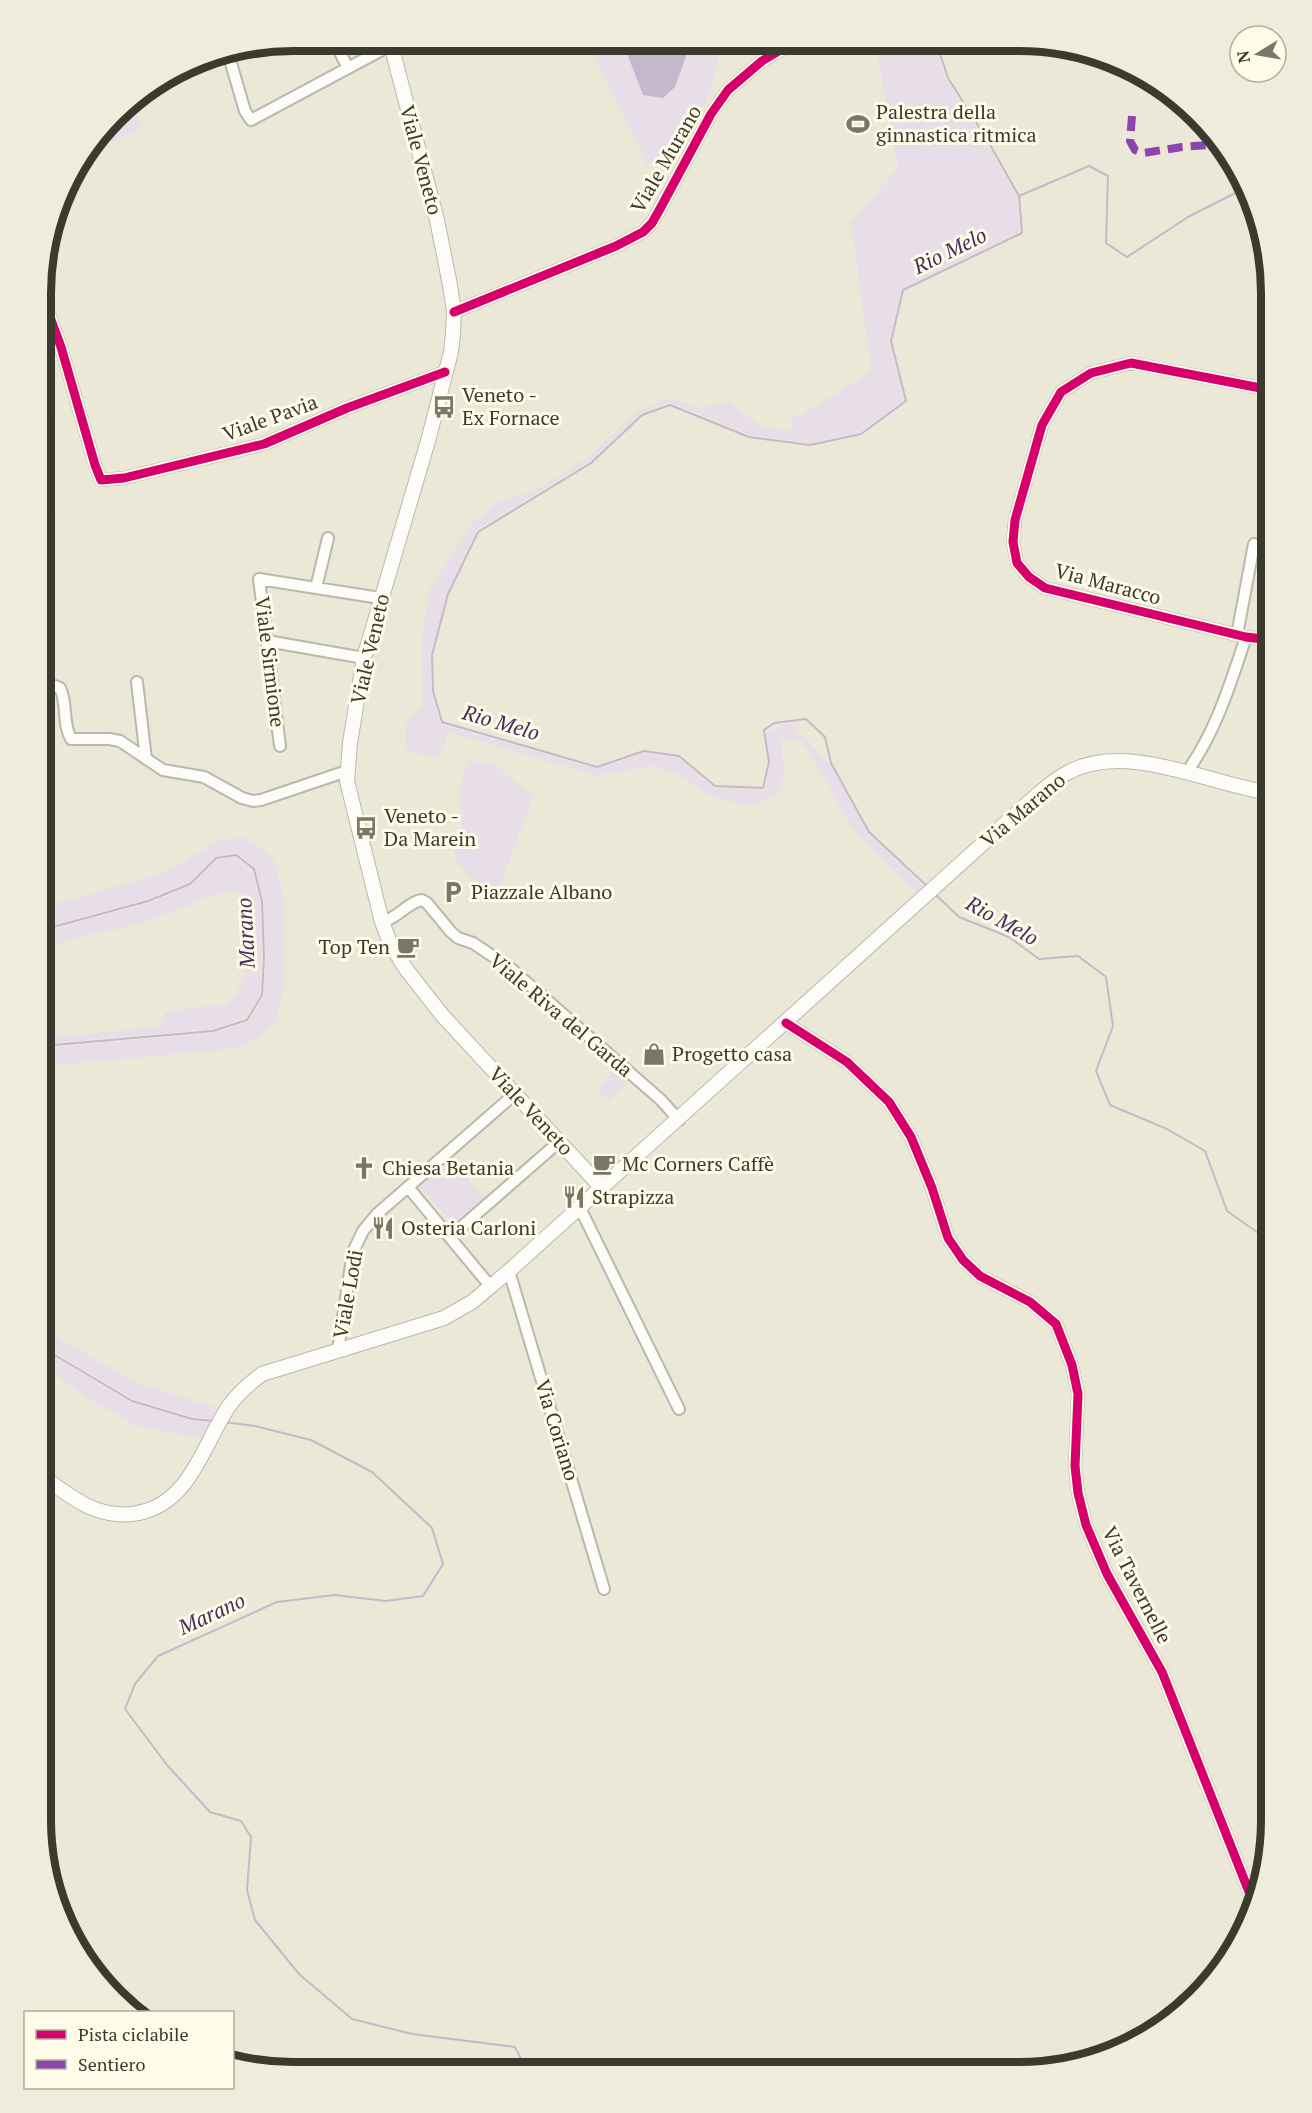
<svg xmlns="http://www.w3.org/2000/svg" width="1312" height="2113" font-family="'PT Serif',serif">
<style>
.green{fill:#e8dee7}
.water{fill:#c6b8cb}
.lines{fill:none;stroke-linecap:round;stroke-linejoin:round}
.stream{stroke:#c6b8cb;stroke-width:2}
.minor-casing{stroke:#bab8ab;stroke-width:14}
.major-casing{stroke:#bab8ab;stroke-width:16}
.minor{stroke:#fcfcf9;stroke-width:10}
.major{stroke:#fcfcf9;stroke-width:14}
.quiet{stroke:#8e44ad;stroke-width:8;stroke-dasharray:15 8;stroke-linecap:butt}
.cycleway-casing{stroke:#fefbe9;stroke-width:13}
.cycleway{stroke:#d6006c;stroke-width:9}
.labels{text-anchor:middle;stroke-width:6;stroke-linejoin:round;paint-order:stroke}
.poi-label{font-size:20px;fill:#3c3a2e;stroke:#fefbe9;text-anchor:start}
.street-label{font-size:20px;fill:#3c3a2e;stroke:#fefbe9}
.water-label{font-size:21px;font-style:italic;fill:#452d5a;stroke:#fefbe9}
.rim{fill:none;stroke:#3c3a2e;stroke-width:8}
</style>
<rect width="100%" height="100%" fill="#ece8d8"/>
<path class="green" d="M586,41H618L627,56L663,98L675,87L691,42H723L706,103L686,132L648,166Z
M875,42H934L946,79L987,144L1017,197L1020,232L901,289L889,341L904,400L860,433L810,443L749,435L671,402L641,413L590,461L476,530L447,593L431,655V691L441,724L597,769L644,753L678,758L714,788L765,790L770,762L766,732L790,722L830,765L868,833L927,890L920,896L852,828L809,751L798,739L781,740L784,776L778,794L749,806L712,796L683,778L655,765L597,776L449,732L439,758L405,750V723L423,705L421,641L430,589L471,524L496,503L535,490L588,458L637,411L670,398L698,408L729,402L763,428L793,431L791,416H800L867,374L871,369L851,222L898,168Z
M128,102L143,127L112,143L105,131Z
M470,760L497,766L533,796L501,883L486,896L454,859L463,817L459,803L462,778Z
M243,838L262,848L273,859L283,890L284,990L275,1024L245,1046L214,1051L42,1066V1048H44L214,1033L248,1022L264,996L266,958L264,901L255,868L236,853L215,856L189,882L147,899L42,928V908L166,872L220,840Z
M235,857L252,870L260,901L262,958L260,995L245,1018L213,1029L42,1044L43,1038L158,1027L165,1012L196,1007L224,1005L236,993L247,970L244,900L239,892L215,894L178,910L129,927L87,935L42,950V932L149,903L191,886L217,860Z
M615,1069L628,1079L610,1101L597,1090Z
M449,1159L486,1200L455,1227L419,1185Z
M41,1321L66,1342L137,1383L218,1408L211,1419L192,1417L133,1399L49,1349L41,1338Z
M41,1345L46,1352L131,1403L192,1421L210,1423L201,1438L139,1427L100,1406L64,1382L41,1360Z"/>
<path class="water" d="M618,41L691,42L675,87L663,98L643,95L628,56Z"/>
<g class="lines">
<path class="stream" d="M1019,196L1089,166L1108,176L1106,243L1127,257L1188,217L1247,187
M928,887L869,832L831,763L825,737L806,719L774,723L764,730L769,762L763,788L715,786L679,756L644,751L597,767L442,722L433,691L432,655L448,594L478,532L591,463L642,415L670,405L749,437L810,445L861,434L906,401L891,341L903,290L1022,233L1019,196L989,143L948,78L936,42
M934,893L959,917L1009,937L1039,959L1078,956L1106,977L1113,1026L1096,1071L1110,1105L1167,1129L1205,1151L1227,1211L1271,1242
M42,1046L213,1031L247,1020L262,995L264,958L262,901L254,869L236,855L216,858L190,884L148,901L42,930
M41,1342L48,1351L132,1401L192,1419L213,1421
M224,1422L255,1426L311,1440L372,1472L432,1528L443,1564L423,1596L386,1601L334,1595L277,1602L158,1656L135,1684L125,1709L167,1765L210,1812L241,1821L251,1837L247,1890L255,1920L299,1974L352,2019L412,2034L515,2047L527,2071"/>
<g class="minor-casing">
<path id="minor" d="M334,41L348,68
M228,53L245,111L251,120L391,45
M43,298L61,347L95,465L101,480L124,478L264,444L347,408L445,372
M454,312L616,246L643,232L652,223L661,207L711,114L728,90L762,61L794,42
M1266,441L1271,401
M316,588L328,538
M1237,635L1254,544
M1271,640L1246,637L1045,588L1029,577L1017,563L1013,542L1015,520L1042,425L1061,392L1091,373L1131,363L1271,390
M267,641L364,658
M137,682L146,759
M42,689L55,686L60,688C68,705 62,723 71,739H109L120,741L163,770L204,777L242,798L253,801L261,800L347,771
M280,746L259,579L380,598
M1187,772C1216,731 1230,685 1246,637
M382,922C398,918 408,902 422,900L427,903L451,932L458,938L473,943L509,967L661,1100L679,1120
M786,1023L847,1062L889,1102L911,1137L932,1188L948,1238L963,1260L980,1276L1030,1302L1056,1324L1072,1365L1078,1394L1075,1466L1078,1493L1086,1525L1107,1574L1162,1672L1255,1907
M408,1187L491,1287
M580,1208L679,1409
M450,1237L560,1141
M509,1271L604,1589
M338,1350L353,1252L363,1231L377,1214L516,1093"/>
</g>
<g class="major-casing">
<path id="major" d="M390,41L437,220L450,285L454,312L453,333L451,352L428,441L364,658L350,743L347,781L382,922L391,945L406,969L442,1015L602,1188
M41,1476C57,1486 74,1501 92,1508C110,1515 127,1517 146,1511C192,1497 204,1443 229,1406C238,1393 250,1383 262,1374L444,1318L472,1302L509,1271L1029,802C1042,791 1054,779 1069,772C1129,741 1210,785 1271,793"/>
</g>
<use href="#minor" class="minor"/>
<use href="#major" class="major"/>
<path class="quiet" d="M1132,116L1130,141L1135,150L1143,153L1182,147L1222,144"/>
<g class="cycleway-casing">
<path id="cycleway" d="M43,298L61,347L95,465L101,480L124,478L264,444L347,408L445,372
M454,312L616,246L643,232L652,223L661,207L711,114L728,90L762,61L794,42
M1271,640L1246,637L1045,588L1029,577L1017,563L1013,542L1015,520L1042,425L1061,392L1091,373L1131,363L1271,390
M786,1023L847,1062L889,1102L911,1137L932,1188L948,1238L963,1260L980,1276L1030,1302L1056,1324L1072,1365L1078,1394L1075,1466L1078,1493L1086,1525L1107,1574L1162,1672L1255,1907"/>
</g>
<use href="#cycleway" class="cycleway"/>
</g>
<defs>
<g id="stadium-bare" transform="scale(1.8)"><path d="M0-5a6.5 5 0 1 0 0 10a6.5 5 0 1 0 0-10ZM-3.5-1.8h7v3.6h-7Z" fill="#7a776a" stroke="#fefbe9" stroke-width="2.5" paint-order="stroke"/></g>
<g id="bus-bare" transform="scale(1.8)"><path d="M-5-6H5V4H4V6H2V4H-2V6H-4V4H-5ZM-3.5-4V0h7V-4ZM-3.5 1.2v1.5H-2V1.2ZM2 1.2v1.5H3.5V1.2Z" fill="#7a776a" stroke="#fefbe9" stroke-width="2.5" paint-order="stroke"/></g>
<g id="parking-bare" transform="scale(1.8)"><path d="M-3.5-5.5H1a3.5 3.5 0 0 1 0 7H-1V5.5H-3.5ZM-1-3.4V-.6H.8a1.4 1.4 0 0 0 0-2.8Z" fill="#7a776a" stroke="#fefbe9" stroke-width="2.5" paint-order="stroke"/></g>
<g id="cafe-bare" transform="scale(1.8)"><path d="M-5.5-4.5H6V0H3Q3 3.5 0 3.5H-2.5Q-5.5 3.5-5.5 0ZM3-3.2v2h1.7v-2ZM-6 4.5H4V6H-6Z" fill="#7a776a" stroke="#fefbe9" stroke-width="2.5" paint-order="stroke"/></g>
<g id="shop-bare" transform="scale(1.8)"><path d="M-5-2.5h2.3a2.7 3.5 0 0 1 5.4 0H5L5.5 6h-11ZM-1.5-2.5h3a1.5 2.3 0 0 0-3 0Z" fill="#7a776a" stroke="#fefbe9" stroke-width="2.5" paint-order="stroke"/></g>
<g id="church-bare" transform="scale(1.8)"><path d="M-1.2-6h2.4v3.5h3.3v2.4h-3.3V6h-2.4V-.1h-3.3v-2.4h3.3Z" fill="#7a776a" stroke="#fefbe9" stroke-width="2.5" paint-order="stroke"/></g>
<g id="restaurant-bare" transform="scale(1.8)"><path d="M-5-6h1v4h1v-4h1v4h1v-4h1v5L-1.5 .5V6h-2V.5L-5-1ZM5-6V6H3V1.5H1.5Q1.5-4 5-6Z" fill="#7a776a" stroke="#fefbe9" stroke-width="2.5" paint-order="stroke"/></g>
</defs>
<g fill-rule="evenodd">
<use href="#stadium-bare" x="858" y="124"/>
<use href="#bus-bare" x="444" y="407"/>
<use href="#bus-bare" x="366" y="828"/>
<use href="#parking-bare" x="453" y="892"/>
<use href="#cafe-bare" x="408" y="947"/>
<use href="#shop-bare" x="654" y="1054"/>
<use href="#cafe-bare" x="604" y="1164"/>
<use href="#church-bare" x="364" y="1168"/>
<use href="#restaurant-bare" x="574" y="1197"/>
<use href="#restaurant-bare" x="383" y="1228"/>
</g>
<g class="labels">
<g class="poi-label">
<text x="876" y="119">Palestra della<tspan x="876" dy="23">ginnastica ritmica</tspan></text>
<text x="462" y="402">Veneto -<tspan x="462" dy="23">Ex Fornace</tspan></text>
<text x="384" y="823">Veneto -<tspan x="384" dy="23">Da Marein</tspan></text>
<text x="471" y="899">Piazzale Albano</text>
<text x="390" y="954" text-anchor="end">Top Ten</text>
<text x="672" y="1061">Progetto casa</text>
<text x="622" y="1171">Mc Corners Caffè</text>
<text x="382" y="1175">Chiesa Betania</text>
<text x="592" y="1204">Strapizza</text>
<text x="401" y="1235">Osteria Carloni</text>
</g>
<g class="street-label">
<text transform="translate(666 159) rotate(-60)" y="7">Viale Murano</text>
<text transform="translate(421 160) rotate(75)" y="7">Viale Veneto</text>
<text transform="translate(270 418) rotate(-20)" y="7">Viale Pavia</text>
<text transform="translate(1108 584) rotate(15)" y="7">Via Maracco</text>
<text transform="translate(370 649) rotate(-77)" y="7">Viale Veneto</text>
<text transform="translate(270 662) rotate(83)" y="7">Viale Sirmione</text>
<text transform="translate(1023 810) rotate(-40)" y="7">Via Marano</text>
<text transform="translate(561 1015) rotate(40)" y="7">Viale Riva del Garda</text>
<text transform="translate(531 1111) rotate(47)" y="7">Viale Veneto</text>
<text transform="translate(348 1294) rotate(-80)" y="7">Viale Lodi</text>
<text transform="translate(557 1430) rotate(73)" y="7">Via Coriano</text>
<text transform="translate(1137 1585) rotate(63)" y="7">Via Tavernelle</text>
</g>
<g class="water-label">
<text transform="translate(950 251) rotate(-26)" y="7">Rio Melo</text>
<text transform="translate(501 723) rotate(16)" y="7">Rio Melo</text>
<text transform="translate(1002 921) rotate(29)" y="7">Rio Melo</text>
<text transform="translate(246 933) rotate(-93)" y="7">Marano</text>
<text transform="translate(212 1614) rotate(-25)" y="7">Marano</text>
</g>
</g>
<path d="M0 0H1312V2113H0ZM293 51H1019A242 242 0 0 1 1261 293V1820A242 242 0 0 1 1019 2062H293A242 242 0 0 1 51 1820V293A242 242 0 0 1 293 51Z" fill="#eeecda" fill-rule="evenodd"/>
<path class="rim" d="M293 51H1019A242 242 0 0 1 1261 293V1820A242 242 0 0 1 1019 2062H293A242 242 0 0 1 51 1820V293A242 242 0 0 1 293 51Z"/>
<rect x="24" y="2011" width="210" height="78" fill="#fefbe9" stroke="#b0ae9e" stroke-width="1.5"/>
<rect x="36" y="2030" width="30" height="9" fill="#d6006c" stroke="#b0ae9e" stroke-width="1.5"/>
<text x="78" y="2041" font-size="18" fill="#3c3a2e">Pista ciclabile</text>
<rect x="36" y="2060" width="30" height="9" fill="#8e44ad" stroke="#b0ae9e" stroke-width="1.5"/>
<text x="78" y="2071" font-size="18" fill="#3c3a2e">Sentiero</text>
<g transform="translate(1258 54) rotate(259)"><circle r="28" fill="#fefbe9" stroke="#b0ae9e" stroke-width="1.5"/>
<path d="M0-4.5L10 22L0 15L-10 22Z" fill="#7a776a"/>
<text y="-9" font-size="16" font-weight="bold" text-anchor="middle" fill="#3c3a2e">N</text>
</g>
</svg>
